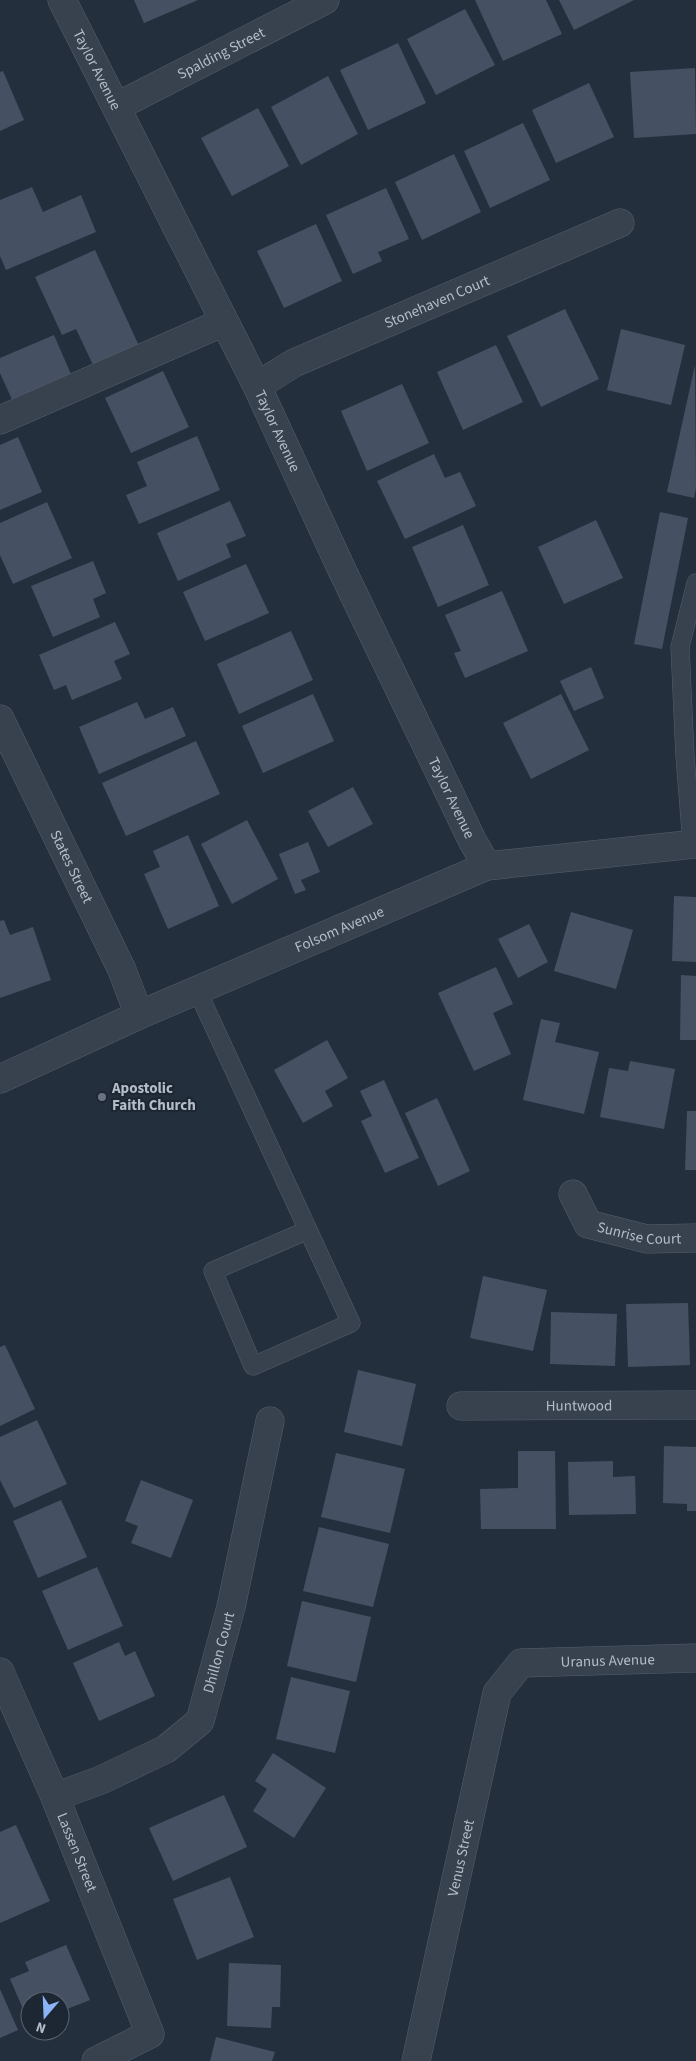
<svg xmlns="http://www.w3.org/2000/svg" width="696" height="2061" font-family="'Source Sans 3',sans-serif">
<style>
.building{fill:#455162}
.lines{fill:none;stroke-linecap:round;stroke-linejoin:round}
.service-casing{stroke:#565f6c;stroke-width:19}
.minor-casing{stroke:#565f6c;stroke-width:29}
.service{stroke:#38414e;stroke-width:18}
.minor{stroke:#38414e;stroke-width:28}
.worship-dot{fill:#6b7280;stroke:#1d2633;stroke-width:2}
.labels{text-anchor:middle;stroke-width:4.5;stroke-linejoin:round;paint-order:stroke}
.street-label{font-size:15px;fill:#b4bcc9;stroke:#1d2633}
.poi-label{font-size:15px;font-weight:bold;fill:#b4bcc9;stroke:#1d2633;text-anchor:start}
</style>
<rect width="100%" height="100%" fill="#242f3e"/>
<path class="building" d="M134,0H198L144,23Z
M475,0H546L562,34L503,61Z
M559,0H634L574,30Z
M465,9L495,65L436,95L407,39Z
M398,43L426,103L368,130L340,70Z
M695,68L696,134L634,138L630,72Z
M3,71L24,120L0,131V72Z
M328,76L358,134L301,165L271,107Z
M589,83L614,137L556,163L532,110Z
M258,108L289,166L232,196L201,138Z
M523,123L550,180L490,208L464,151Z
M454,154L481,212L422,240L395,182Z
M32,187L43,212L81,195L96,232L6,270L0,256V200Z
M386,188L409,239L378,252L382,261L353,274L326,215Z
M316,224L342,281L284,308L257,251Z
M95,250L140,348L95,369L76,329L62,335L35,277Z
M565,309L599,379L541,407L507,336Z
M621,329L685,345L671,405L607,390Z
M54,335L73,379L14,404L0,373V358Z
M496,345L523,402L463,430L437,372Z
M695,365L696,488L694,498L667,492Z
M163,371L189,427L131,453L105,398Z
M402,384L429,443L367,471L341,411Z
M197,436L220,490L139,524L126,495L147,486L137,462Z
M18,437L42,492L0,510V445Z
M434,454L445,478L460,472L476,506L405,539L377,481Z
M230,501L246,536L226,544L231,557L178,581L157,533Z
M47,502L72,558L13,584L0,555V523Z
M660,512L688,518L662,649L634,644Z
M596,520L623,578L564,604L538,547Z
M463,525L489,585L438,607L412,547Z
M93,561L106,593L93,599L100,617L53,637L31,586Z
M246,564L269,613L205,641L183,592Z
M502,591L528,651L465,678L454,653L461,651L445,615Z
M115,622L130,654L114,661L122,679L72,700L66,685L54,690L39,655Z
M291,631L313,680L239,714L217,664Z
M591,667L604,698L574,711L560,681Z
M313,694L334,741L263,773L242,726Z
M561,694L589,750L531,779L503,723Z
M137,702L145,719L173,707L186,736L99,774L79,727Z
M196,741L220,794L126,836L102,783Z
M353,787L373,824L328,847L308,811Z
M247,820L278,879L232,904L201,844Z
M188,835L219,906L168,929L144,874L160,867L153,851Z
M308,842L320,872L301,880L306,890L295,894L279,854Z
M674,896L696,897V962L672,961Z
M571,912L633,930L616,989L554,971Z
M4,920L10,935L33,927L51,980L0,998V921Z
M529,924L548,962L518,978L498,939Z
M496,967L513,1004L493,1013L511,1054L474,1071L438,993Z
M681,975L696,976V1040H680Z
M541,1019L560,1023L555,1042L599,1052L584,1114L523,1100Z
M327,1040L348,1078L325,1091L333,1106L303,1123L274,1070Z
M630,1061L675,1069L664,1129L600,1117L609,1068L628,1071Z
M384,1080L419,1158L385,1173L361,1121L372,1116L360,1091Z
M437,1098L470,1171L438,1186L405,1113Z
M687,1111H696V1170H685Z
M483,1276L547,1290L533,1351L470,1338Z
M688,1303L690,1365L628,1367L626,1304Z
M551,1312L617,1314L615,1366L550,1364Z
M5,1345L35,1409L0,1426V1347Z
M358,1370L416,1384L402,1446L344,1432Z
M37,1420L67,1484L14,1508L0,1480V1437Z
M664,1446L696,1447V1511H687V1504L663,1503Z
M518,1451H555L556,1529H481L480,1489L518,1488Z
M336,1453L405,1469L390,1533L321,1517Z
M613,1461V1477L635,1476L636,1514L569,1515L568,1462Z
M141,1480L193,1500L171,1558L131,1543L138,1526L125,1521Z
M61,1500L87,1557L38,1578L13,1521Z
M319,1527L389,1544L373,1607L303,1591Z
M97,1567L123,1626L68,1650L42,1591Z
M302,1601L371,1617L356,1682L287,1666Z
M119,1642L125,1656L135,1651L155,1696L99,1721L73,1663Z
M291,1677L350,1691L335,1753L276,1739Z
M273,1753L326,1788L294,1838L253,1811L267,1789L255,1781Z
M224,1795L247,1847L173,1881L149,1828Z
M16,1825L50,1901L0,1923V1832Z
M230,1877L254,1937L197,1960L173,1899Z
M66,1945L90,2000L62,2011L66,2020L60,2023V2001H30V2025L10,1979L29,1971L25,1962Z
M229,1963L281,1965L280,2007H272L271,2028L227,2026Z
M0,1989L18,2030L0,2038Z
M216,2037L275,2052L272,2061H210Z"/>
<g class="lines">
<g class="service-casing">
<path id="service" d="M692,844L685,756L680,647L696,583
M197,990L351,1323L253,1366L213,1271L308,1230"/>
</g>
<g class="minor-casing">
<g id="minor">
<path id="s1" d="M62,0L257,386L342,570L473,842L487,866"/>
<path id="s2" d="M116,107L325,0"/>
<path id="s3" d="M257,386L294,363L620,223"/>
<path d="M0,420L224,322"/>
<path id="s4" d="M0,719L122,970L139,1015"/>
<path id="s5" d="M0,1079L139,1015L487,866L696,844"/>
<path id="s6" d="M573,1194L588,1224L647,1239L696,1238"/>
<path id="s7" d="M461,1406L696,1405"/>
<path id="s8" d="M0,1672L55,1797L150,2034L96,2061"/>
<path id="s9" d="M55,1797L101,1780L166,1749L200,1721L231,1607L270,1421"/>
<path id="s10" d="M416,2061L497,1693L521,1663L696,1658"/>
</g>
</g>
<use href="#service" class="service"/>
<use href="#minor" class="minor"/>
</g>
<circle class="worship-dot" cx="102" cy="1097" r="5"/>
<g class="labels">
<g class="street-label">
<text dy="5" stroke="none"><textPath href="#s2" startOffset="118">Spalding Street</textPath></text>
<text dy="5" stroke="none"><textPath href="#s1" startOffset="78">Taylor Avenue</textPath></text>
<text dy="5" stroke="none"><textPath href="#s3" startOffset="199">Stonehaven Court</textPath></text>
<text dy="5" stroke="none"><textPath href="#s1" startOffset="482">Taylor Avenue</textPath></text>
<text dy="5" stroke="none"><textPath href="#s1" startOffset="888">Taylor Avenue</textPath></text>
<text dy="5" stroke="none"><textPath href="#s4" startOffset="164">States Street</textPath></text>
<text dy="5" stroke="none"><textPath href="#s5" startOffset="371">Folsom Avenue</textPath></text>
<text dy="5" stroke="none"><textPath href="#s6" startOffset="86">Sunrise Court</textPath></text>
<text dy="5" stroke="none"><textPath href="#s7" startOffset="118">Huntwood</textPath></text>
<text dy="5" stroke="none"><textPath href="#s9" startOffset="236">Dhillon Court</textPath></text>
<text dy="5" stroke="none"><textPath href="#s10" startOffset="502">Uranus Avenue</textPath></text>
<text dy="5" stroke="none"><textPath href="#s8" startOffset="196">Lassen Street</textPath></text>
<text dy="5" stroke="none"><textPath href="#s10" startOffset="208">Venus Street</textPath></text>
</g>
<g class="poi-label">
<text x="112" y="1093">Apostolic<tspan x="112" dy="17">Faith Church</tspan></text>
</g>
</g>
<g transform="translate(45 2016) rotate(199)"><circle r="24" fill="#1d2633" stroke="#59626f"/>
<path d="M0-4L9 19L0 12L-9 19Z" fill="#8ab4f8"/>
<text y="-8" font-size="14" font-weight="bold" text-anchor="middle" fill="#b4bcc9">N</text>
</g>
</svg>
